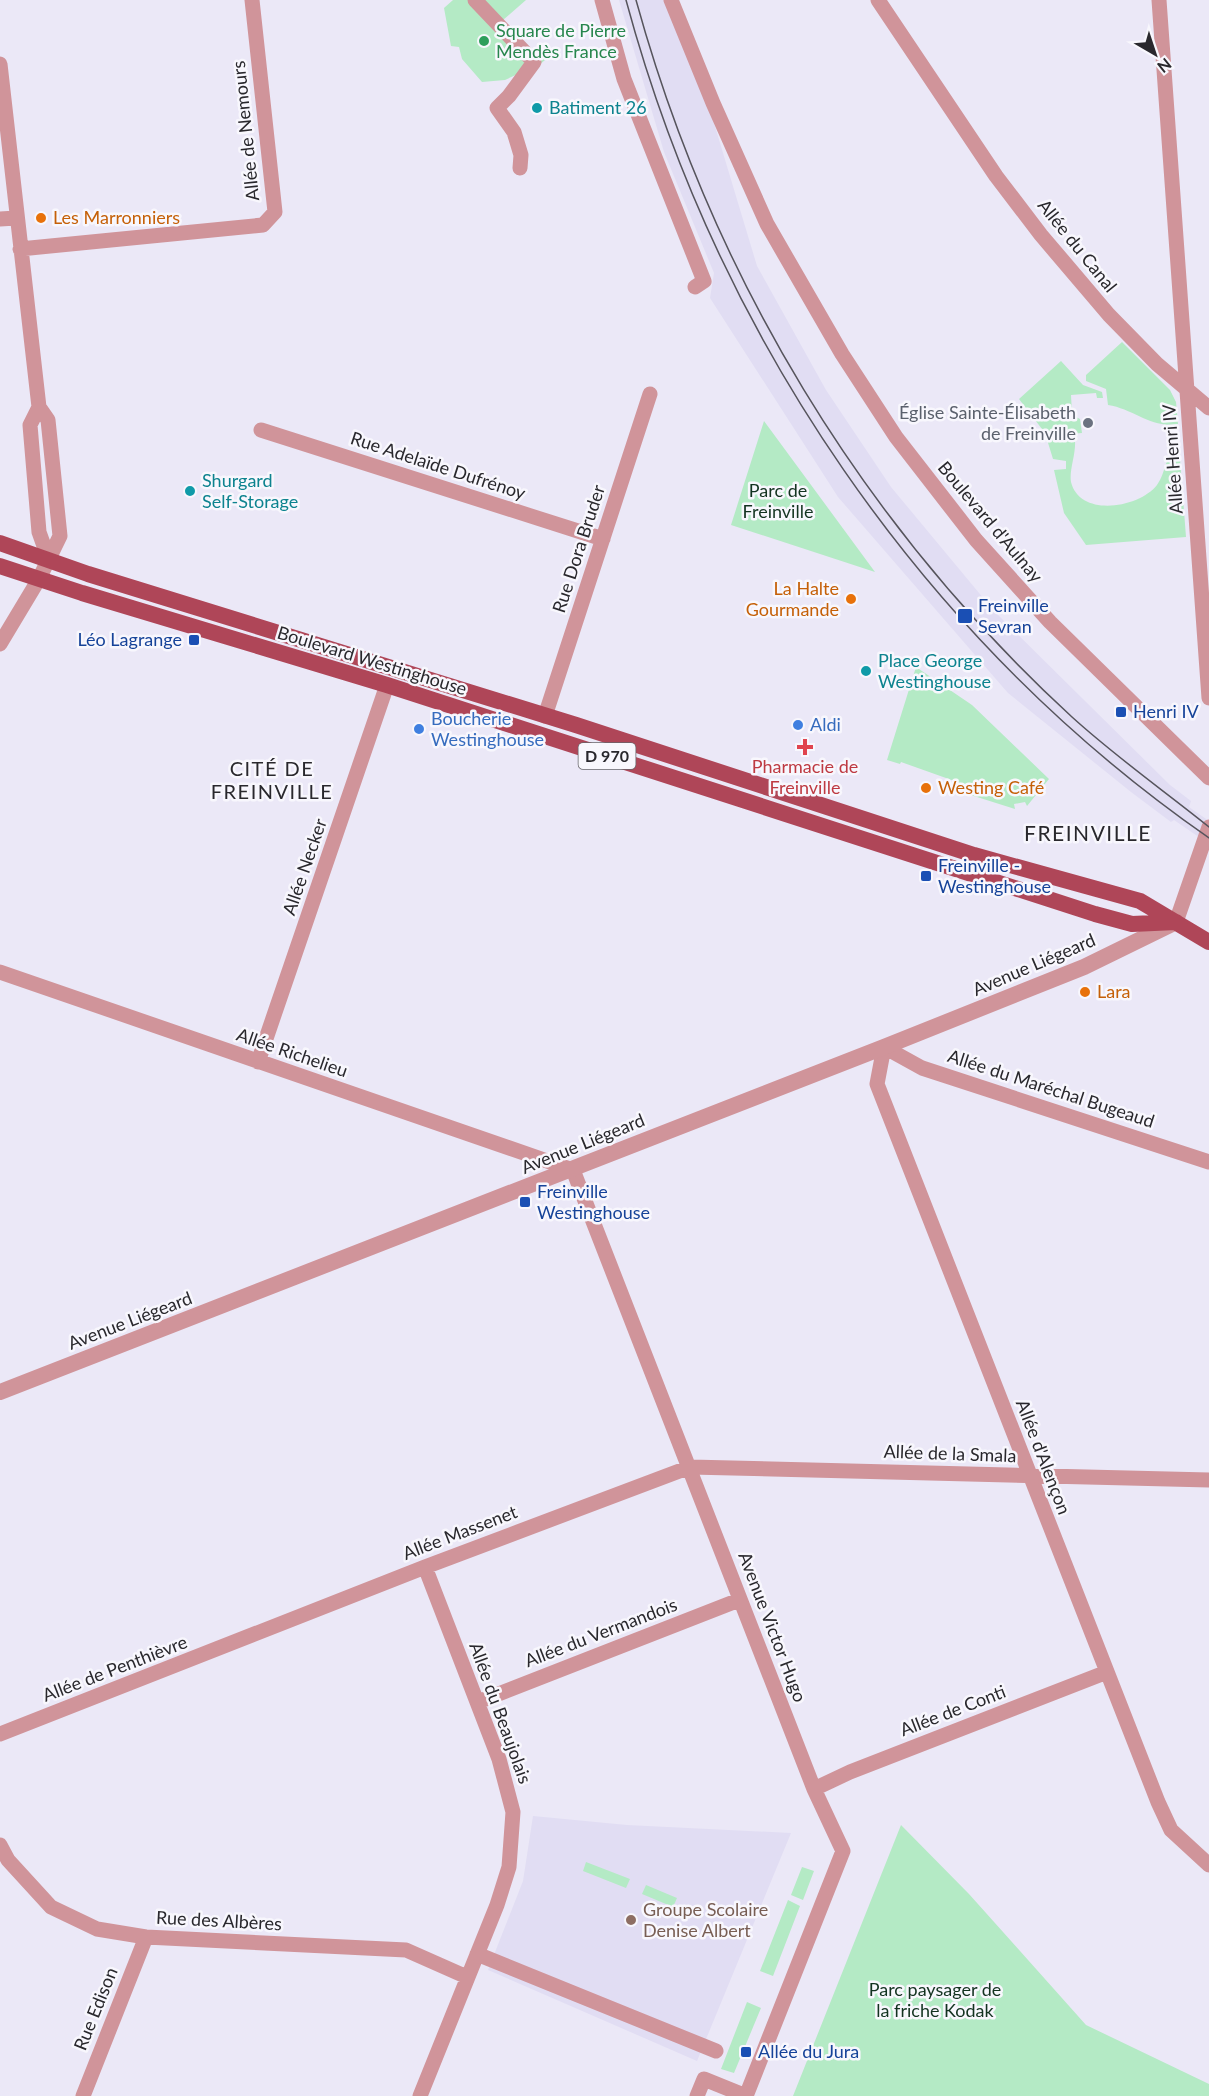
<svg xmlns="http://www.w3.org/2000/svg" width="1209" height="2096" font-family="Lato,sans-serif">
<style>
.built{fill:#e1ddf3}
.green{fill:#b4eac5}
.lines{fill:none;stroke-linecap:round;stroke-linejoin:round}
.minor{stroke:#d0949a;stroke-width:15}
.tertiary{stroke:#d0949a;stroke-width:16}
.primary{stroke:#af4658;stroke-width:16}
.tram{stroke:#56545c;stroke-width:1.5}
.leisure-dot{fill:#2e9e5b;stroke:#f8f7fd;stroke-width:2}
.culture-dot{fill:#0f9aa8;stroke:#f8f7fd;stroke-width:2}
.food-dot{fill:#e8710a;stroke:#f8f7fd;stroke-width:2}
.worship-dot{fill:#6b7280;stroke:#f8f7fd;stroke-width:2}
.transit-dot{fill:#1a4fb4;stroke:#f8f7fd;stroke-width:2}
.shop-dot{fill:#3f7fe0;stroke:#f8f7fd;stroke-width:2}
.health-dot{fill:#e0444e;stroke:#f8f7fd;stroke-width:2}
.education-dot{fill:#8d6e63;stroke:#f8f7fd;stroke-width:2}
.labels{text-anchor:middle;stroke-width:5;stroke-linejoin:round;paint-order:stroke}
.shield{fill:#f8f7fd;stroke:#67666b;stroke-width:1.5}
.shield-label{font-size:16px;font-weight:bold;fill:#29282d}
.leisure-label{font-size:18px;fill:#27864d;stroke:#f8f7fd;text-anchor:start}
.culture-label{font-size:18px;fill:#0d838f;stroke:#f8f7fd;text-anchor:start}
.street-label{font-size:18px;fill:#29282d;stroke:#f8f7fd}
.food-label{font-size:18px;fill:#c56008;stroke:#f8f7fd;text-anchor:start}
.worship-label{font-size:18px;fill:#5b616d;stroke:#f8f7fd;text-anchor:end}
.park-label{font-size:18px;fill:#133320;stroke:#f8f7fd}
.transit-label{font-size:18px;fill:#164399;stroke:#f8f7fd;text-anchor:start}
.shop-label{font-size:18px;fill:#366cbe;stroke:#f8f7fd;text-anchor:start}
.health-label{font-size:18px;fill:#be3a42;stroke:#f8f7fd}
.education-label{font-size:18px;fill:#785e54;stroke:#f8f7fd;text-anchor:start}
.neighbourhood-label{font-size:20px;letter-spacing:1.5px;fill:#29282d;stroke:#f8f7fd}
.quarter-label{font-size:21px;letter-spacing:1.5px;fill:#29282d;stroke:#f8f7fd}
</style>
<rect width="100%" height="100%" fill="#ebe8f7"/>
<path class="built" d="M619,0H677L757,266L826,390L891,487L994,611L1170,785L1191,801L1189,807L1209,821V844L1174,820L1171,822L1131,792L1008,693L838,497L710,298L714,273L664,152Z
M533,1816L627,1825L791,1833L697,2061L488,1970L523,1881Z"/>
<path class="green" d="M453,0H526L503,20L538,56L540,55L545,60L524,78L520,73L505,80L482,82L462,59L459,47L451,46L444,8Z
M1122,342L1170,390L1176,402L1178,424C1152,429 1134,409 1108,405L1106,389L1086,381V375Z
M1061,361L1083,385L1102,392L1103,398H1097L1096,393L1071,395L1072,415L1080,419L1082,433L1068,434V441H1075C1076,454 1069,470 1071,482C1080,518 1139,508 1157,485C1167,471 1164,455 1179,446L1186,537L1086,545L1064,513L1054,470L1066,469V461L1053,459L1045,433L1019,399Z
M764,421L875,572L731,525Z
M916,667L972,705L1049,779L1027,806L1025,802L1014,804L1015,809L958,791L960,783L901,762L900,764L887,760Z
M901,1825L969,1894L1086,2025L1209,2084V2096H793Z
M586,1862L630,1879L626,1888L583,1871Z
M802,1867L814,1871L803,1900L791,1895Z
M646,1885L677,1898L673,1907L642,1894Z
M788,1900L800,1906L773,1976L760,1971Z
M747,2002L761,2008L734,2073L721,2069Z"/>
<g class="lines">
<path class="minor" d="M475,0L534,62L509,96L497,108L514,132L521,155L520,168
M602,0L624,79L704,281L695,287
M671,0L713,103L767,224L842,354L896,437L976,540L1050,622L1209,778
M878,0L996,176L1041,235L1109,315L1157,364L1209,408
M1159,0L1209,698
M0,64L39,407L48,420L60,536L39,579L0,644
M0,219L16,218
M20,249L263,225L275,212L252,0
M39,407L30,425L39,532L49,560
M261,430L603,539
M545,716L650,394
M1176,922L1209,827
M0,972L573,1170L814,1789L843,1851L746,2096
M258,1062L387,685
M1209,1162L922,1068L884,1047L877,1084L1158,1802L1171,1830L1209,1865
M478,1702L739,1600
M0,1734L425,1567L690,1467L1209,1480
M814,1789L850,1772L1107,1672
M0,1845L8,1860L51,1907L97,1929L146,1937L406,1950L467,1977
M477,1954L716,2051
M83,2096L146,1937
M420,2096L497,1905L509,1867L513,1812L499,1759L425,1567
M697,2096L704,2079L746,2096"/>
<path class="tertiary" d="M0,1392L884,1047L1084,967L1176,922"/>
<path class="primary" d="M0,543L88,574L576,725L974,855L1140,901L1209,942
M0,566L82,593L387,685L1095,914L1132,924L1176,922"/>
<path class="tram" d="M626,0C717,337 922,638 1209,838
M636,0C712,276 862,524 1072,717C1116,757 1163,790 1209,827"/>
</g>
<circle class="leisure-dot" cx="484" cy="41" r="6"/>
<g class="culture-dot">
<circle cx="537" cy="108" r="6"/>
<circle cx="190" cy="491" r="6"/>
<circle cx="866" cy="671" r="6"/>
</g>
<g class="food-dot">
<circle cx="41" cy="218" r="6"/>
<circle cx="851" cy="599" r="6"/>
<circle cx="926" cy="788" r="6"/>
<circle cx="1085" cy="992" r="6"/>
</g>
<circle class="worship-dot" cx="1088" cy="423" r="6"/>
<g class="transit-dot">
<rect x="957" y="608" width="16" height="16" rx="3"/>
<rect x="188" y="634" width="12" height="12" rx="3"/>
<rect x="1115" y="706" width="12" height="12" rx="3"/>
<rect x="920" y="870" width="12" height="12" rx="3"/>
<rect x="519" y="1196" width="12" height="12" rx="3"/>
<rect x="740" y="2046" width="12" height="12" rx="3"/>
</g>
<g class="shop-dot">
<circle cx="798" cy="725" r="6"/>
<circle cx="419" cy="729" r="6"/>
</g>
<path class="health-dot" d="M802 738h6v6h6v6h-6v6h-6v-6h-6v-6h6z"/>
<circle class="education-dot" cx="631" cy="1920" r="6"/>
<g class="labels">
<rect class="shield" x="578.5" y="743" width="57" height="26" rx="4.5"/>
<g class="shield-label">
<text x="607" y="762">D 970</text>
</g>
<g class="leisure-label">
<text x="496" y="37">Square de Pierre<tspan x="496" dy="21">Mendès France</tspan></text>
</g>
<g class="culture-label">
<text x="549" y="114">Batiment 26</text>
<text x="202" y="487">Shurgard<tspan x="202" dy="21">Self-Storage</tspan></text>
<text x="878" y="667">Place George<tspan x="878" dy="21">Westinghouse</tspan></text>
</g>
<g class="street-label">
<text transform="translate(246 131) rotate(-96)" y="6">Allée de Nemours</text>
<text transform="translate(1077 246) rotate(51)" y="6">Allée du Canal</text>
<text transform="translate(1173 459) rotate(-94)" y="6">Allée Henri IV</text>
<text transform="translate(438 466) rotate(18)" y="6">Rue Adelaïde Dufrénoy</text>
<text transform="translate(990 522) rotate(50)" y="6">Boulevard d'Aulnay</text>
<text transform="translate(579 549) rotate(-72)" y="6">Rue Dora Bruder</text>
<text transform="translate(372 661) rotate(17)" y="6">Boulevard Westinghouse</text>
<text transform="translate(305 867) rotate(-71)" y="6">Allée Necker</text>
<text transform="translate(1034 965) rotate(-23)" y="6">Avenue Liégeard</text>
<text transform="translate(292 1053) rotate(19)" y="6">Allée Richelieu</text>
<text transform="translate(1051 1089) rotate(18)" y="6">Allée du Maréchal Bugeaud</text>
<text transform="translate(583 1144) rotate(-22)" y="6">Avenue Liégeard</text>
<text transform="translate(130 1321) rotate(-21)" y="6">Avenue Liégeard</text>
<text transform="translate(950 1454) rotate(2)" y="6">Allée de la Smala</text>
<text transform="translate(1043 1457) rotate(69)" y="6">Allée d'Alençon</text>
<text transform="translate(460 1533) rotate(-21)" y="6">Allée Massenet</text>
<text transform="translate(772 1627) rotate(69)" y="6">Avenue Victor Hugo</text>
<text transform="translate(601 1633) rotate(-21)" y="6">Allée du Vermandois</text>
<text transform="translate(115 1669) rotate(-21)" y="6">Allée de Penthièvre</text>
<text transform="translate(953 1711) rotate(-21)" y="6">Allée de Conti</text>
<text transform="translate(500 1713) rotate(70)" y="6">Allée du Beaujolais</text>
<text transform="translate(219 1921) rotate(3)" y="6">Rue des Albères</text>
<text transform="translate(96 2009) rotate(-68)" y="6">Rue Edison</text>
</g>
<g class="food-label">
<text x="53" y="224">Les Marronniers</text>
<text x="839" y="595" text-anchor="end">La Halte<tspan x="839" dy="21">Gourmande</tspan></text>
<text x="938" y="794">Westing Café</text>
<text x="1097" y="998">Lara</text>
</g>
<g class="worship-label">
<text x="1076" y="419">Église Sainte-Élisabeth<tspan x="1076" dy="21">de Freinville</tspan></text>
</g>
<g class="park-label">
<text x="778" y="497">Parc de<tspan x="778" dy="21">Freinville</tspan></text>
<text x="935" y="1996">Parc paysager de<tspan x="935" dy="21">la friche Kodak</tspan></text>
</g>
<g class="transit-label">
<text x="978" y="612">Freinville<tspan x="978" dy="21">Sevran</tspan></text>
<text x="182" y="646" text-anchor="end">Léo Lagrange</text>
<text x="1133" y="718">Henri IV</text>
<text x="938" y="872">Freinville -<tspan x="938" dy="21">Westinghouse</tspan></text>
<text x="537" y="1198">Freinville<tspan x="537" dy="21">Westinghouse</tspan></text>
<text x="758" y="2058">Allée du Jura</text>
</g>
<g class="shop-label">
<text x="431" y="725">Boucherie<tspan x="431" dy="21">Westinghouse</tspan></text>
<text x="810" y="731">Aldi</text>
</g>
<g class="health-label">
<text x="805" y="773">Pharmacie de<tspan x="805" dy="21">Freinville</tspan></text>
</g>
<g class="education-label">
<text x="643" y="1916">Groupe Scolaire<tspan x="643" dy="21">Denise Albert</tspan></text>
</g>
<g class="neighbourhood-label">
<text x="272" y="776">CITÉ DE<tspan x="272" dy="23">FREINVILLE</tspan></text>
</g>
<g class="quarter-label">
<text x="1088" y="841">FREINVILLE</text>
</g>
</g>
<g transform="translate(1155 54) rotate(141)" stroke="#f8f7fd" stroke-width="4.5" paint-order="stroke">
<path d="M0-4.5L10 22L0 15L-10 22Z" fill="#29282d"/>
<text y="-9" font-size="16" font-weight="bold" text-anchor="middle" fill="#29282d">N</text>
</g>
</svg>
